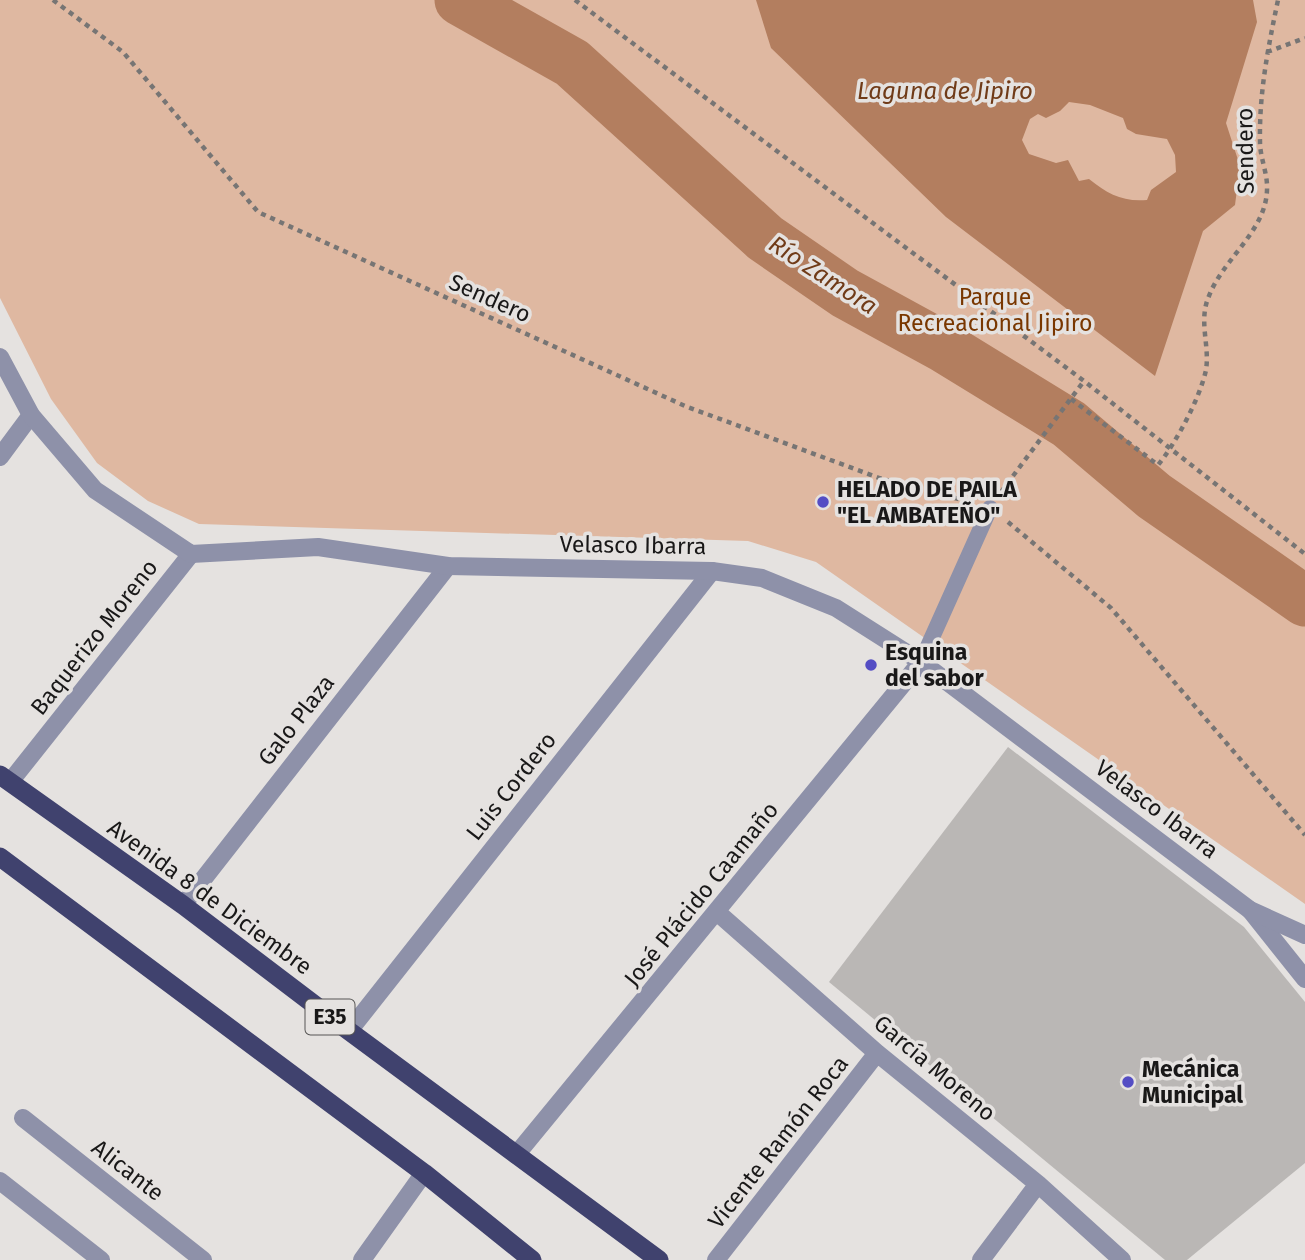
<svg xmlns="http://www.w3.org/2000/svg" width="1305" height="1260" font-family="'Fira Sans',sans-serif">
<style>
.green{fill:#dfb8a1}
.water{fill:#b37e5f;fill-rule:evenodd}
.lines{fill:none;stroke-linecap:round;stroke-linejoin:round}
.river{stroke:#b37e5f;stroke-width:51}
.building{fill:#bab7b5}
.path{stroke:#777574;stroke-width:4.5;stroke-dasharray:5 5;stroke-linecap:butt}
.pedestrian{stroke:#8e91a9;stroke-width:16}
.minor{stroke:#8e91a9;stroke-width:18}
.tertiary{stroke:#8e91a9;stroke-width:18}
.trunk{stroke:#40426e;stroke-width:19}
.poi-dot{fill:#544dc4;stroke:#e5e2e0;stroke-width:2.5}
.labels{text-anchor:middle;stroke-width:7;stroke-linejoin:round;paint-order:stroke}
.shield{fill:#e5e2e0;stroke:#565554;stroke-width:2}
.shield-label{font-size:21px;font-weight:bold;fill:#191818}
.street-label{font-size:23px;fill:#191818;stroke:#e5e2e0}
.park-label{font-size:23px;fill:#793700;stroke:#e5e2e0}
.poi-label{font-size:23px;font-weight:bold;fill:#191818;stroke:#e5e2e0;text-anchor:start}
.water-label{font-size:24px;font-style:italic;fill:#703b18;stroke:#e5e2e0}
</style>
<rect width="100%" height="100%" fill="#e5e2e0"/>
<path class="green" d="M0,0H1305V904L816,562L748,541L199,524L148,501L97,463L51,399L0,298Z"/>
<path class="water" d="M756,0H1253L1257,22L1226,123L1240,166L1235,205L1203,231L1155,376L946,217L771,48ZM1069,102L1090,105L1123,118L1127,129L1136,134L1167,139L1175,155L1176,172L1151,190L1147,200C1122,202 1108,194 1089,179L1079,181L1068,160L1056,163L1029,154L1022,140L1030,119L1038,114L1046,118L1060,111Z"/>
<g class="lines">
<path class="river" d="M460,0L572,63L765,238L845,293L942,346L1069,424L1154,496L1305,601"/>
</g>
<path class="building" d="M1008,747L1244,927L1305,1002V1163L1187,1260H1165L829,982Z"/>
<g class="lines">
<path class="path" d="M53,0L123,52L258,212L685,406L879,478L970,502
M575,0L1084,381L1305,554
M1267,52L1305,38
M1071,399L1158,465C1176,443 1200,398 1206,370C1210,345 1198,321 1209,296C1223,259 1266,231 1267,190C1268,174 1260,158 1260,142C1259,93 1268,48 1278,0
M1001,492L1084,381
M1008,522L1111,608L1305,835"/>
<path class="pedestrian" d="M921,662L990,508"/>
<path class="minor" d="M0,457L31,415
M10,782L191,554
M183,905L448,566
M1250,910L1305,979
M718,913L877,1053L1038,1184L1122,1260
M349,1031L712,571
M23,1118L203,1260
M516,1155L921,662
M0,1181L101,1260
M362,1260L424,1173
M716,1260L877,1053
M981,1260L1038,1184"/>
<path class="tertiary" d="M0,357L31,415L95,490L191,554L318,547L448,566L712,571L762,578L836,608L921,662L1250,910L1305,935"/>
<path class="trunk" d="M0,775L183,905L349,1031L659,1260
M0,857L424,1173L532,1260"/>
</g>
<g class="poi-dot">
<circle cx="823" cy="502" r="7"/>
<circle cx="871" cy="665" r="7"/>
<circle cx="1128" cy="1082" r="7"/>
</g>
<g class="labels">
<rect class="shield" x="305.5" y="999.5" width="49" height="35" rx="5"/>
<g class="shield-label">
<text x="330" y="1024">E35</text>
</g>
<g class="street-label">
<text transform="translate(1245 151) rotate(-91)" y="8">Sendero</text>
<text transform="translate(490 298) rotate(24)" y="8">Sendero</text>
<text transform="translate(633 545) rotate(1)" y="8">Velasco Ibarra</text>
<text transform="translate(94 637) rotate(-52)" y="8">Baquerizo Moreno</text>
<text transform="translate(296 720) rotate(-52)" y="8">Galo Plaza</text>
<text transform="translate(511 786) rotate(-52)" y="8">Luis Cordero</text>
<text transform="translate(1157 809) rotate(37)" y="8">Velasco Ibarra</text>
<text transform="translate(701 894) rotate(-51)" y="8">José Plácido Caamaño</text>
<text transform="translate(210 897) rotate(36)" y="8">Avenida 8 de Diciembre</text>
<text transform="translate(935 1068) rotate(40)" y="8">García Moreno</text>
<text transform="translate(778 1142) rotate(-52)" y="8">Vicente Ramón Roca</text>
<text transform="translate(128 1170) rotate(38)" y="8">Alicante</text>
</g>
<g class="park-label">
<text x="995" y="305">Parque<tspan x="995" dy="26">Recreacional Jipiro</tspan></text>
</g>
<g class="poi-label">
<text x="837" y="497">HELADO DE PAILA<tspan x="837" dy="26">"EL AMBATEÑO"</tspan></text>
<text x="885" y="660">Esquina<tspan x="885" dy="26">del sabor</tspan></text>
<text x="1142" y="1077">Mecánica<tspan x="1142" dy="26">Municipal</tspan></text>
</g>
<g class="water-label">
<text x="945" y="99">Laguna de Jipiro</text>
<text transform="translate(823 275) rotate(33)" y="8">Río Zamora</text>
</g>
</g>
</svg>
